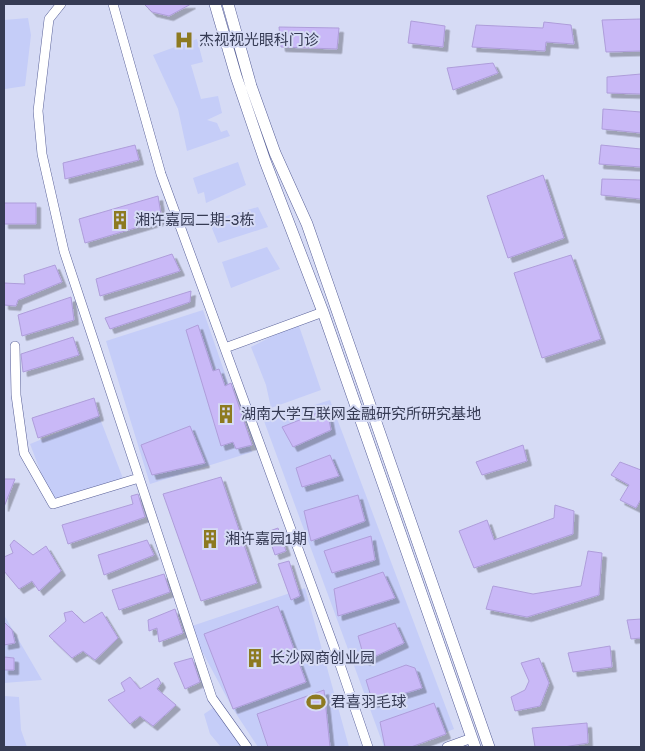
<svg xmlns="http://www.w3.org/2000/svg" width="645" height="751" font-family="'Golos Text','Noto Sans SC',sans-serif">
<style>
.built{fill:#c5cdf8}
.building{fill:#c9b8f7;stroke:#ae9dda;filter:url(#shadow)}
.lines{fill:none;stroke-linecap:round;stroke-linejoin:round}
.minor-casing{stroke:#596199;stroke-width:10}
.secondary-casing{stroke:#596199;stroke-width:12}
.minor{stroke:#fff;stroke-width:9}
.secondary{stroke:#fff;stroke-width:11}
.labels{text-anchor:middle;stroke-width:4;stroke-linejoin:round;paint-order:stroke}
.poi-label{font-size:15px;fill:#363b54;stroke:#d6dbf5;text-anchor:start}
</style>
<defs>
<filter id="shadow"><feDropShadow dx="4.5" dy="4.5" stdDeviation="0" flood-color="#0004"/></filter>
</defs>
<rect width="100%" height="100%" fill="#d6dbf5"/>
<path class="built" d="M28,18L31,35L25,86L5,89L4,20Z
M197,39L203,62L191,65L201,99L218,96L222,113L207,120L217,123L221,132L227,130L230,136L187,151L178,109L153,55Z
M238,162L246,185L206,203L204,192L198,194L193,178Z
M258,207L268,227L218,243L209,221Z
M267,247L280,269L231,288L222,262Z
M203,310L252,452L150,484L106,341Z
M298,323L321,390L271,408L266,385L251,347Z
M330,400L454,729L410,747H384L264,421Z
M99,416L124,481L53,504L30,444Z
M305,588L349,747H258L233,709L189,627Z
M4,615L42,680L4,683Z
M4,696L19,697L21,730L27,747H4Z
M216,706L244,747H221L210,734L204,714Z"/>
<path class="building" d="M144,4H191L169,16L152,12Z
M641,19V51L606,52L602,20Z
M411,21L445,26L443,47L408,43Z
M544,22L571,25L574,44L546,42L545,51L472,47L476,25L543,28Z
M279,27L339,28L337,49L281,47Z
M493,63L498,73L453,90L447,68Z
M641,74V94L607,93V77Z
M603,109L641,112V133L602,129Z
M135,145L139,160L65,179L63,163Z
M601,145L641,149V167L599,164Z
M543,175L564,238L508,258L487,196Z
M602,179L641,180V199L601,195Z
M158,196L162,220L85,243L79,219Z
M4,203H36V224H4Z
M172,254L180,271L100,296L96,279Z
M571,255L601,339L542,358L514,273Z
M55,265L62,282L18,300L16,306L4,305V283L25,284L24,275Z
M191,291L190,302L110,329L105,318Z
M71,297L74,320L22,336L18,315Z
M198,325L213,371L219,369L225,386L231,383L252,445L236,449L233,442L221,446L186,330Z
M73,337L79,355L23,372L21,354Z
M94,398L99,416L38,438L32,418Z
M327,409L331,430L293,447L282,427Z
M190,426L205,463L152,475L141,445Z
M523,445L527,461L482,475L476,462Z
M330,455L339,476L302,487L296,468Z
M620,462L641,470V499L636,508L620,500L629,485L611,475Z
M221,477L257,583L201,601L163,494Z
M4,479H15L4,507Z
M138,494L145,517L68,544L62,525L133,504L131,496Z
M358,495L365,521L311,541L304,511Z
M555,505L574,511L573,534L474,568L459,531L487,520L494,540L554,518Z
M278,528L286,551L275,555L267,532Z
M371,536L375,560L332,573L324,551Z
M14,540L33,555L46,546L61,571L39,591L32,581L19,589L4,571V557L13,553L10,545Z
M147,540L154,555L104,575L98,555Z
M588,551L602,553L599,595L527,617L486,609L493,586L533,594L581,586Z
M289,561L300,596L291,600L278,564Z
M383,572L395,598L338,616L334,589Z
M164,574L170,592L119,610L112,590Z
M278,606L306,682L233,709L204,634Z
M175,609L183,633L159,642L157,628L149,631L148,620Z
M72,611L84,623L102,612L118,638L95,660L83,651L72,658L49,636L66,621L64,613Z
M641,619V638L631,639L627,620Z
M4,622L12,630L15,643L4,645Z
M395,623L404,643L365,661L358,636Z
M610,646L612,667L573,672L568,653Z
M4,657L14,658V670H4Z
M192,658L200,682L185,689L174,663Z
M539,658L549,683L540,706L515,711L511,697L525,690L529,681L521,663Z
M406,665L415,668L422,688L373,703L366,680Z
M130,677L140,689L158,678L161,683L157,689L176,705L153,726L140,716L130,724L108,700L125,691L121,683Z
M324,690L330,747H268L257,714Z
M434,703L446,734L411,747H385L380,722Z
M587,723L588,743L564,747H535L532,728Z"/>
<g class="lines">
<g class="minor-casing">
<path id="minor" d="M61,4L49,19L38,111L42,154L64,251L212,698L247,747
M113,4L161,174L334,647L368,747
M15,346L16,395L24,453L53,504L139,478
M225,348L323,312
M447,747L472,738"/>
</g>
<g class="secondary-casing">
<path id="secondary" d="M215,4L236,76L265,161L323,312L475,747
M228,4L251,86L275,153L307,224L489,747"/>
</g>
<use href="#minor" class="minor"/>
<use href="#secondary" class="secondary"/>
</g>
<defs>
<g id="hospital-bare" transform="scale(1.5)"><path d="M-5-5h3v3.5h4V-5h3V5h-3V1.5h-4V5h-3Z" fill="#8d7a20" stroke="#d6dbf5" stroke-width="2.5" paint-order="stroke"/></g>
<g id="building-bare" transform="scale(1.5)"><path d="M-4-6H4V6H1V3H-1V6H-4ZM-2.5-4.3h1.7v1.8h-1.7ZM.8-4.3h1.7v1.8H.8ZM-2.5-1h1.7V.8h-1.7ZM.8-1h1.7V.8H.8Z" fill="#8d7a20" stroke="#d6dbf5" stroke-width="2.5" paint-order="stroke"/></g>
<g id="stadium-bare" transform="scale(1.5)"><path d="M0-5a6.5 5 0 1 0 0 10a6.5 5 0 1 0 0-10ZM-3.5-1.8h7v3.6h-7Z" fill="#8d7a20" stroke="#d6dbf5" stroke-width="2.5" paint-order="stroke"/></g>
</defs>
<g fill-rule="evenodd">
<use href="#hospital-bare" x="184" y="40"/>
<use href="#building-bare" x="120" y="220"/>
<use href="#building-bare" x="226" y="414"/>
<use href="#building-bare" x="210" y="539"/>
<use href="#building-bare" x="255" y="658"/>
<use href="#stadium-bare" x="316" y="702"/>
</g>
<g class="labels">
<g class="poi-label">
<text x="199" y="45">杰视视光眼科门诊</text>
<text x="135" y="225">湘许嘉园二期-3栋</text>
<text x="241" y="419">湖南大学互联网金融研究所研究基地</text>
<text x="225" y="544">湘许嘉园1期</text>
<text x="270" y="663">长沙网商创业园</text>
<text x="331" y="707">君喜羽毛球</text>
</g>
</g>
<rect width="645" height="751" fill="none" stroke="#363b54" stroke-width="10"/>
</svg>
